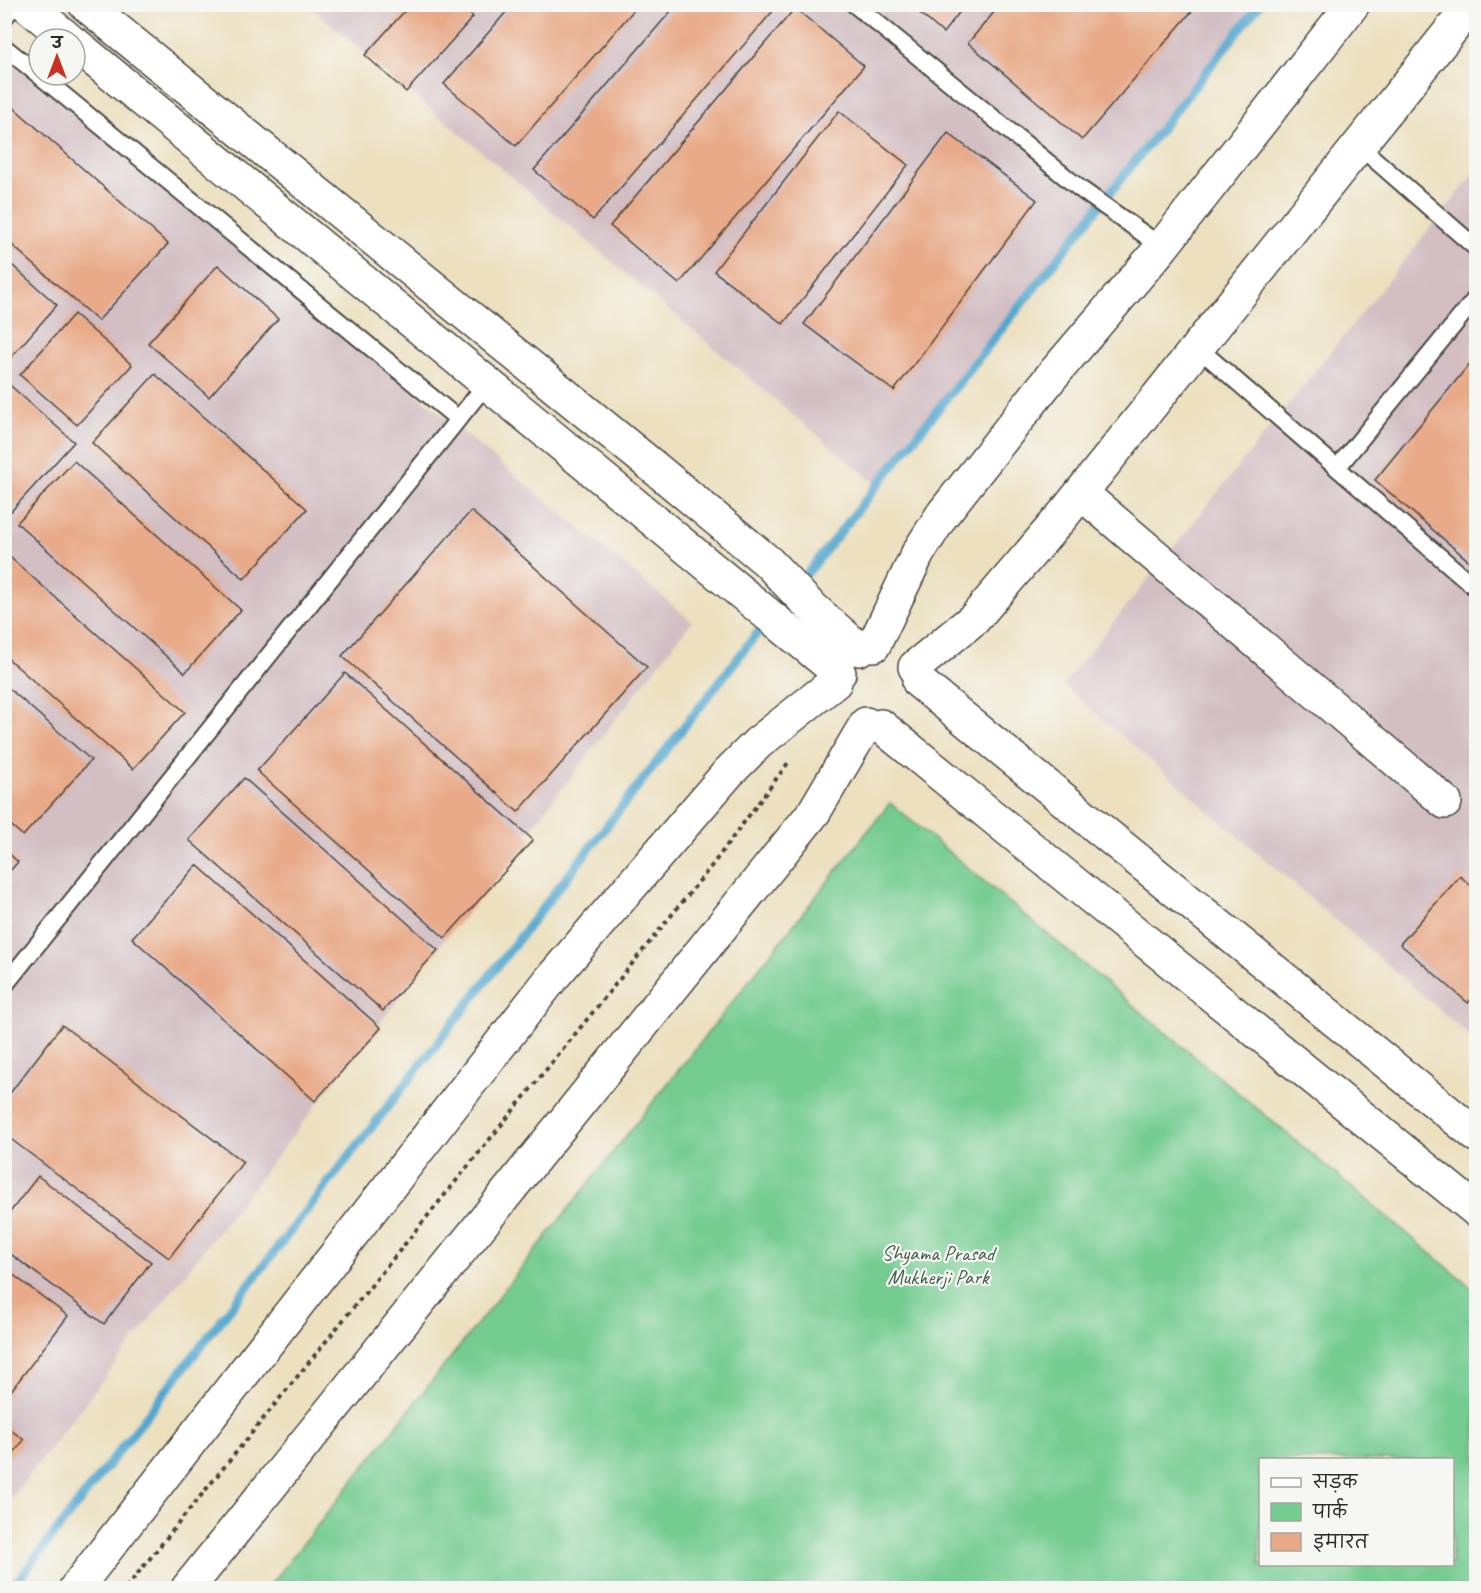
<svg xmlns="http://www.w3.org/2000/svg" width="1481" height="1593" font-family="Caveat,'Playpen Sans Deva',sans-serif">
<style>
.industrial{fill:#d2bec3}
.green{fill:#74cc91;stroke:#507c5e;stroke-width:1.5;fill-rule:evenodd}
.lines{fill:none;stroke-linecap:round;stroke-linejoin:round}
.stream{stroke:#53a7cf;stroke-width:9}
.building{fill:#e8aa89}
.lane-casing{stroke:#484641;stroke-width:20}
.street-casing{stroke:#484641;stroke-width:36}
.secondary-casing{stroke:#484641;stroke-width:36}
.path{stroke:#484641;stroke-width:4;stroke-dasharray:4.5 4.5;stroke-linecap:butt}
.lane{stroke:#fff;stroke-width:16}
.street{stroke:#fff;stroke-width:33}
.secondary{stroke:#fff;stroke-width:33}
.labels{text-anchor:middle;stroke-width:4.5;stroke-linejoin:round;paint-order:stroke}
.park-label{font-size:21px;fill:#415b4a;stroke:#f6f6f2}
</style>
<rect width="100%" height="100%" fill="#f6f6f2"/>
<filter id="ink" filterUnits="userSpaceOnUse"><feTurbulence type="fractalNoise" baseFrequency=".0167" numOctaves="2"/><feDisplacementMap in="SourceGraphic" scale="12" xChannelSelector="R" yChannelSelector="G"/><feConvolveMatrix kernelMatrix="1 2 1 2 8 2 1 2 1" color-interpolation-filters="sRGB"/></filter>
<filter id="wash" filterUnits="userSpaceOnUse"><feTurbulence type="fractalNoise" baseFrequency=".008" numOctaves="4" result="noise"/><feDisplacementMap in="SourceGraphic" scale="24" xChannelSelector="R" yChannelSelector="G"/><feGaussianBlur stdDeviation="1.35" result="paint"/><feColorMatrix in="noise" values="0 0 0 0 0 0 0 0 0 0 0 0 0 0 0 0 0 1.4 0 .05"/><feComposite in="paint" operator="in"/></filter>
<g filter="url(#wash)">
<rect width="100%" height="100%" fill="#ece0bf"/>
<path class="industrial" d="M308,5H1262L880,488Z
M5,55L692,621L5,1506Z
M1476,171V1041L1063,685Z"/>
<path class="green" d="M890,803L1476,1291V1588H268ZM1260,1460H1452V1564H1260Z"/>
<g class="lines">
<path class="stream" d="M806,575L1260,4
M12,1588L759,631"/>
</g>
<g id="blocks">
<path class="building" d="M411,4H460L473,17L406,92L365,55Z
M513,4H639L516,146L444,84Z
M677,4H779L593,220L534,170Z
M909,4H966L943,33Z
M1001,4H1198L1082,140L968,43Z
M795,8L864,66L679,284L610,226Z
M4,99L168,244L98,321L4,238Z
M839,111L908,165L783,324L714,271Z
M948,133L1037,200L894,391L804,324Z
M4,258L57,305L4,365Z
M218,265L278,319L209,397L148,343Z
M74,314L132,365L77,425L20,375Z
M1476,356V567L1375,480Z
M155,374L307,509L244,579L92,443Z
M4,380L74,442L4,519Z
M74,461L241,610L185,673L17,523Z
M471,511L647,667L518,812L342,656Z
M4,552L185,712L133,769L4,655Z
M345,673L533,840L445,938L257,771Z
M4,684L91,760L23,836L4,819Z
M244,778L438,950L383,1011L189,840Z
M4,849L18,862L4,877Z
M197,865L381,1028L315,1101L132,938Z
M1460,876L1476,890V993L1468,1003L1400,944Z
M62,1025L243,1162L169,1258L4,1134V1101Z
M38,1176L151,1262L104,1324L4,1249V1220Z
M4,1268L68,1316L4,1400Z
M4,1425L24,1440L4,1465Z"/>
</g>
</g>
<g filter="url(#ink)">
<use href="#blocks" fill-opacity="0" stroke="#484641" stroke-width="1.5"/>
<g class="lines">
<g class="lane-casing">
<path id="lane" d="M854,4L1079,188L1162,247
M4,18L15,4
M4,47L39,75
M39,75L458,419
M1358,145L1476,248
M1197,347L1476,588
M1337,468L1476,298
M4,986L488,382"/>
</g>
<g class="street-casing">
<path id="street" d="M1081,493L1445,802"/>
</g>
<g class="secondary-casing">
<path id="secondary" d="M26,4L68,39
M85,4L656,469L768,562L809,605L859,649
M75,44L839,673
M874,645L918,553L942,515L1051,377L1162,247L1353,4
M915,667L975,618L1064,514L1472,4
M919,682L1476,1135
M881,726L1476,1210
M76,1588L551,979L728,773L758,743L835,682
M188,1588L814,812L866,724"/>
</g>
<path class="path" d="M126,1588L713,864L788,763"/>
<use href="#lane" class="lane"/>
<use href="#street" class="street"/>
<use href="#secondary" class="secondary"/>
</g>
</g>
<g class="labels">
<g class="park-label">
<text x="938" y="1260">Shyama Prasad<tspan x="938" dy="24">Mukherji Park</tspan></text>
</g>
</g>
<rect width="1481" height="1593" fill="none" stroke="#f6f6f2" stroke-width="24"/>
<rect x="1259" y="1458" width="195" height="108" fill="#f6f6f2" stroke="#a5a5a2" stroke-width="1.5"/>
<rect x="1271" y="1478" width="30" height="9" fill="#ffffff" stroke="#a5a5a2" stroke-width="1.5"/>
<text x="1313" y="1488" font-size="18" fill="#2b2b2b">सड़क</text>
<rect x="1271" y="1503" width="30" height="18" fill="#74cc91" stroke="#a5a5a2" stroke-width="1.5"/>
<text x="1313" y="1518" font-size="18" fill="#2b2b2b">पार्क</text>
<rect x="1271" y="1533" width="30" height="18" fill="#e8aa89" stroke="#a5a5a2" stroke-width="1.5"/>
<text x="1313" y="1548" font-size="18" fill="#2b2b2b">इमारत</text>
<g transform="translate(57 57)"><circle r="28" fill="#f6f6f2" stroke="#a5a5a2" stroke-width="1.5"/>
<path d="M0-4.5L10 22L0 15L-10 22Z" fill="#c8321e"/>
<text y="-9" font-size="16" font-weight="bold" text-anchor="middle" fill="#2b2b2b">उ</text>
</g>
</svg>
